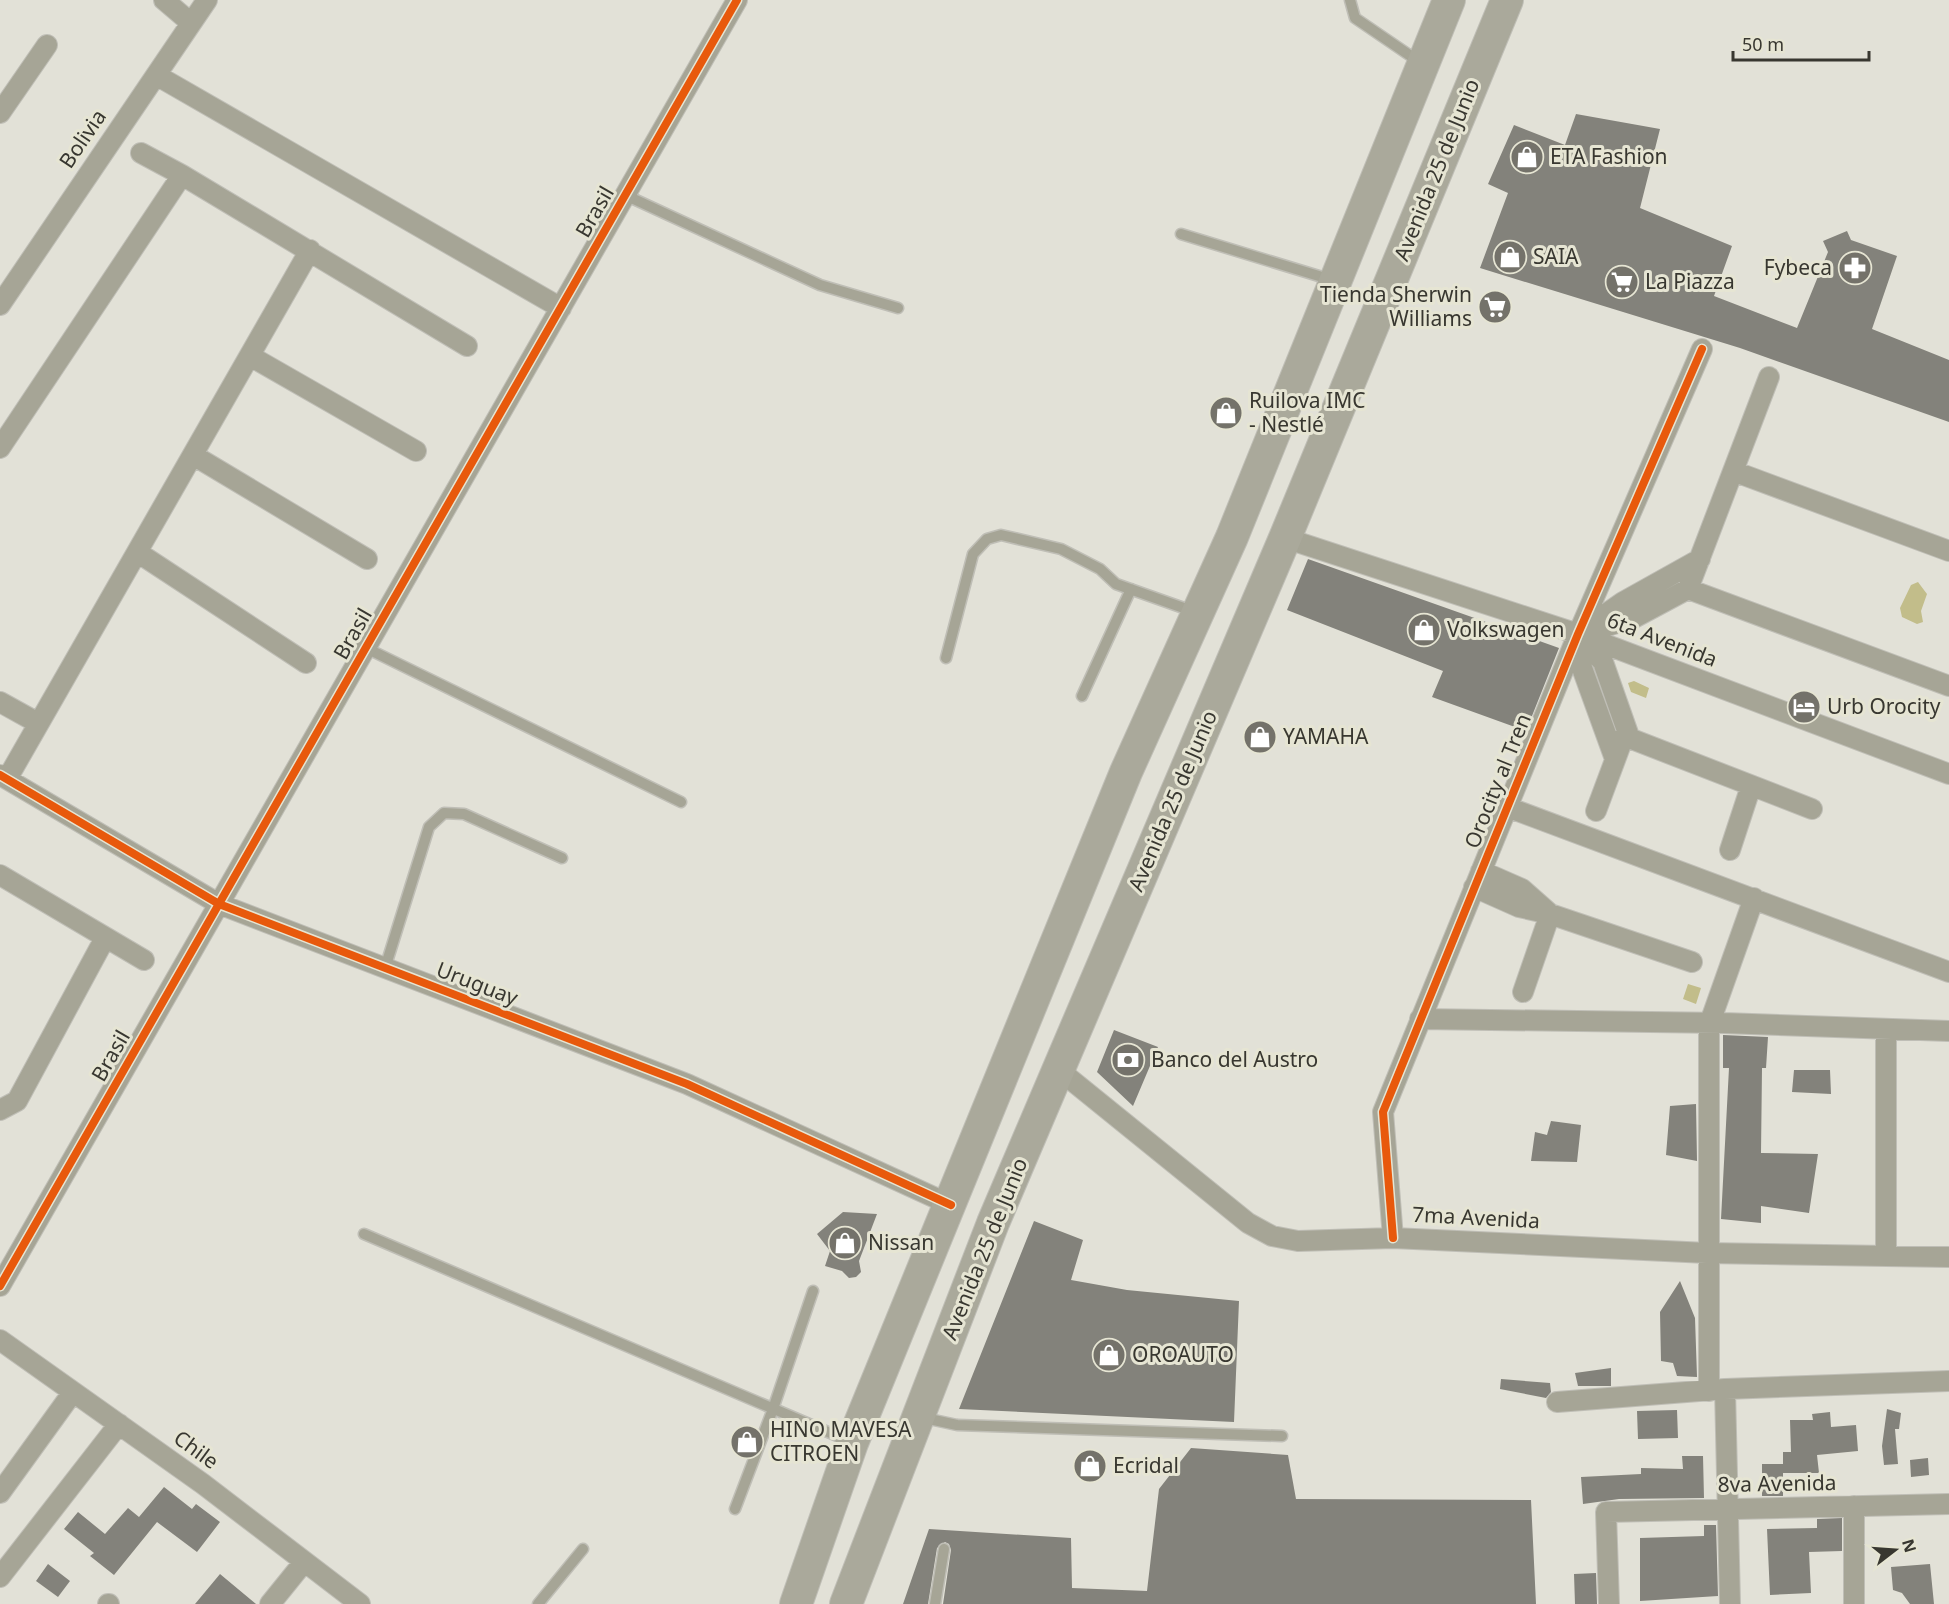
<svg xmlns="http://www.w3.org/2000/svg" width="1949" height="1604" font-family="'Noto Sans',sans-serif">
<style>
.water{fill:#c2bd8a}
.building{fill:#83827b}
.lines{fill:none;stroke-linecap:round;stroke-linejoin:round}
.lane-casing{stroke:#bfbeb6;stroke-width:13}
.street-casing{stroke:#bfbeb6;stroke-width:22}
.primary-casing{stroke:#bfbeb6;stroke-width:34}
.lane{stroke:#a6a596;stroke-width:10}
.street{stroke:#a6a596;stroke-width:20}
.primary{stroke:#aaa99b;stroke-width:32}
.cycleway-casing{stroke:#e6e5d3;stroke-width:11}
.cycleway{stroke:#e8590c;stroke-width:8}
.labels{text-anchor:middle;stroke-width:6;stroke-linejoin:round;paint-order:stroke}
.street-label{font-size:21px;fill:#383730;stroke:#e6e5d3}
.poi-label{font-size:21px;fill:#383730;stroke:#e6e5d3;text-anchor:start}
</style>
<rect width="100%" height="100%" fill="#e2e1d7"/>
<path class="water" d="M1918,582L1927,594L1921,611L1923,622L1917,624L1902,617L1900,608L1911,585Z
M1634,681L1649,688L1646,698L1631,692L1628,683Z
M1688,984L1701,988L1696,1004L1683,999Z"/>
<path class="building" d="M1576,114L1660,129L1640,208L1732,246L1714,296L1797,328L1828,252L1823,241L1847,231L1851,240L1897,256L1872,329L1949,360V422L1740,348L1480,268L1508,193L1488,184L1514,125L1565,145Z
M1308,559L1559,648L1526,731L1432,697L1443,671L1287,610Z
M1114,1030L1158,1047L1133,1106L1097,1072Z
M1723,1035L1768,1037L1766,1068H1762L1761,1153L1818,1154L1809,1213L1761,1206V1223L1721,1219L1729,1068H1723Z
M1794,1070H1830L1831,1094L1792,1092Z
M1696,1104L1697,1161L1666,1155L1670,1106Z
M1551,1121L1581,1125L1577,1162L1531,1161L1535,1132L1547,1135Z
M843,1212L877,1214L859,1261L861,1272L856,1277L849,1278L842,1271L825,1266L830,1251L817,1234Z
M1034,1221L1083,1240L1071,1280L1127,1290L1239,1301L1234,1422L959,1409Z
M1680,1281L1695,1318L1697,1377L1677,1376L1673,1363L1661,1361L1660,1312Z
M1611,1368V1386H1578L1575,1373Z
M1501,1379L1550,1383L1551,1392L1546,1398L1500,1389Z
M1887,1409L1901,1413L1899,1429H1895L1898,1464L1884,1465L1882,1446Z
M1677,1410L1678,1438L1638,1439L1637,1411Z
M1830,1412L1831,1427L1856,1425L1858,1451L1817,1455L1819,1473H1783V1496H1762V1464H1783V1452H1791L1790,1420H1813L1812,1414Z
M1191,1448L1288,1455L1296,1499L1531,1500L1536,1604H943L951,1550L949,1544L945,1542L937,1548L928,1604H903L929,1529L1071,1538L1072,1588L1147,1591L1159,1489Z
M1682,1456H1703L1704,1498L1619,1499L1583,1504L1581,1477L1641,1474V1468L1683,1469Z
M1928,1458L1929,1475L1911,1477L1910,1460Z
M164,1487L192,1509L196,1504L220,1522L197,1552L157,1522L114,1575L90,1556L94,1553L64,1529L78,1512L105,1534L128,1508L139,1517Z
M1842,1518V1551L1809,1552L1811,1593L1770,1595L1767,1529L1817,1528V1519Z
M1704,1525H1716L1718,1596L1640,1601V1538L1704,1536Z
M48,1564L70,1581L58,1597L36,1581Z
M1930,1564L1934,1604H1910L1902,1593L1893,1590L1891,1567Z
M1596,1573L1597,1604H1575L1574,1574Z
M220,1574L256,1604H195Z"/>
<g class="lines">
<g class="lane-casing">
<path id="lane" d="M1350,0L1355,18L1421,63
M625,195L820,285L898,308
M1181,234L1332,280
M366,648L681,802
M946,658L973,554L987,539L1001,535L1061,549L1100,569L1116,584L1195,612
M1082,696L1131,589
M385,968L429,827L444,813L464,814L562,858
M364,1234L849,1441
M920,1417L957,1425L1282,1436
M735,1509L773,1409L813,1291
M538,1604L583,1549
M935,1604L944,1549"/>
</g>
<g class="street-casing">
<path id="street" d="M164,0L191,23
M156,75L561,308
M0,113L47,45
M141,153L182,175
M0,305L207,0
M250,356L416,451
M0,448L182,175L467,346
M193,455L367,559
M1733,471L1949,551
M1285,538L1578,634L1949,774
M137,552L306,663
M1688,589L1949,686
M1590,625L1623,602L1700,559
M1578,634L1632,619L1688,589L1769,377
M1578,636L1582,668L1615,759
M1579,636L1603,662L1630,739
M0,702L38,723
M0,775L219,904L687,1084L951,1205
M7,779L310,250
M1507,807L1949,972
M1596,811L1624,736L1812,809
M1730,850L1751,786
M1481,871L1522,889L1548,912
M0,875L144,960
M1474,887L1519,907L1550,914L1692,962
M1523,992L1550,914
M1420,1019L1723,1023L1949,1031
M1059,1070L1248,1223L1272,1236L1298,1241L1393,1238L1707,1253L1949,1257
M0,1110L17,1101L105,938
M1393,1238L1383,1112L1578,634L1702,349
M1886,1256V1029
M0,1286L737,0
M0,1340L203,1484L360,1604
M1725,1389L1730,1604
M1709,1391V1025L1754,898
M1557,1402L1725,1389L1949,1381
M0,1493L73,1392
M0,1577L119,1424
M108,1604H109
M270,1604L304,1562
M1609,1604L1606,1512L1949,1504
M1854,1604V1506"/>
</g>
<g class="primary-casing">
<path id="primary" d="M796,1604L852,1443L1126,772L1232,537L1449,0
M846,1604L993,1223L1285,538L1507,0"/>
</g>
<use href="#lane" class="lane"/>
<use href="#street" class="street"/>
<use href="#primary" class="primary"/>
<g class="cycleway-casing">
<path id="cycleway" d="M0,775L219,904L687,1084L951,1205
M1393,1238L1383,1112L1578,634L1702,349
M0,1286L737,0"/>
</g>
<use href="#cycleway" class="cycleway"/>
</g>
<defs>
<g id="shop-disc" transform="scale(1.725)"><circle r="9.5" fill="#74726a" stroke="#e6e5d3"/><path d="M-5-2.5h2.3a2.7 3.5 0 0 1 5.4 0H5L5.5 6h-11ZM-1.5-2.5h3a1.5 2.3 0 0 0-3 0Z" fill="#fff"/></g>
<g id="pharmacy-disc" transform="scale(1.725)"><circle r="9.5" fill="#74726a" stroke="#e6e5d3"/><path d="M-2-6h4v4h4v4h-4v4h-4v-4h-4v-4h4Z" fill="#fff"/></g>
<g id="supermarket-disc" transform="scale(1.725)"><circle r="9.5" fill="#74726a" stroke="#e6e5d3"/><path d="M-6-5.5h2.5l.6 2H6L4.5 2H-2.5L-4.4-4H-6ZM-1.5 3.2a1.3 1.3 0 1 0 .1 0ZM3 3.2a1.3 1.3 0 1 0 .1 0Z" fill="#fff"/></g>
<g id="hotel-disc" transform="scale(1.725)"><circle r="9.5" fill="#74726a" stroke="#e6e5d3"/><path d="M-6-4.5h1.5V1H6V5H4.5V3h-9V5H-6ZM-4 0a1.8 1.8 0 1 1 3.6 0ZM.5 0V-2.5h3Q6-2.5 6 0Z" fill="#fff"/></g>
<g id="bank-disc" transform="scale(1.725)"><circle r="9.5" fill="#74726a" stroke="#e6e5d3"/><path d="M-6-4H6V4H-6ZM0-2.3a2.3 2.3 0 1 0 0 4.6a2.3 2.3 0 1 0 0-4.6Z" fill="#fff"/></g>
</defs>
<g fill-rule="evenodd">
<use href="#shop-disc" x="1527" y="157"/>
<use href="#shop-disc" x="1510" y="257"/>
<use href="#pharmacy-disc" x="1855" y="268"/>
<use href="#supermarket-disc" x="1622" y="282"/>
<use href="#supermarket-disc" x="1495" y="307"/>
<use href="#shop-disc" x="1226" y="413"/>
<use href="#shop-disc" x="1424" y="630"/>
<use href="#hotel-disc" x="1804" y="707"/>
<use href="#shop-disc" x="1260" y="737"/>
<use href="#bank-disc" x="1128" y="1060"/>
<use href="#shop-disc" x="845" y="1243"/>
<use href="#shop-disc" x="1109" y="1355"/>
<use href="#shop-disc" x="747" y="1442"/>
<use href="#shop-disc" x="1090" y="1466"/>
</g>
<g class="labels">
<g class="street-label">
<text transform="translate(83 139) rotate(-56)" y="7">Bolivia</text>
<text transform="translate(1437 170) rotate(-68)" y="7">Avenida 25 de Junio</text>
<text transform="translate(595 212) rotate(-60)" y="7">Brasil</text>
<text transform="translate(353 634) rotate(-60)" y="7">Brasil</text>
<text transform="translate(1662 640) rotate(21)" y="7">6ta Avenida</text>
<text transform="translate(1498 781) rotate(-68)" y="7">Orocity al Tren</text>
<text transform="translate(1173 801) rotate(-67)" y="7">Avenida 25 de Junio</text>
<text transform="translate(477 984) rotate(21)" y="7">Uruguay</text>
<text transform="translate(111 1056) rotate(-60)" y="7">Brasil</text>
<text transform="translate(1476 1218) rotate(3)" y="7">7ma Avenida</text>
<text transform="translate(985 1249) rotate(-68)" y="7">Avenida 25 de Junio</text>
<text transform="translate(196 1450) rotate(36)" y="7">Chile</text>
<text transform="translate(1777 1484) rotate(-1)" y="7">8va Avenida</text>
</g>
<g class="poi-label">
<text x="1550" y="164">ETA Fashion</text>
<text x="1533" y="264">SAIA</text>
<text x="1832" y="275" text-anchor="end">Fybeca</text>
<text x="1645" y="289">La Piazza</text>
<text x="1472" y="302" text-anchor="end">Tienda Sherwin<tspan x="1472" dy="24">Williams</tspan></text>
<text x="1249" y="408">Ruilova IMC<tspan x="1249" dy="24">- Nestlé</tspan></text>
<text x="1447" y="637">Volkswagen</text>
<text x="1827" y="714">Urb Orocity</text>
<text x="1283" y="744">YAMAHA</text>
<text x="1151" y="1067">Banco del Austro</text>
<text x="868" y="1250">Nissan</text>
<text x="1132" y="1362">OROAUTO</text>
<text x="770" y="1437">HINO MAVESA<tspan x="770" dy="24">CITROEN</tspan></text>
<text x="1113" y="1473">Ecridal</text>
</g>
</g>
<g transform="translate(1895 1550) rotate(73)" stroke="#e6e5d3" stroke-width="4.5" paint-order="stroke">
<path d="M0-4.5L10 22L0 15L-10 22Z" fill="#383730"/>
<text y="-9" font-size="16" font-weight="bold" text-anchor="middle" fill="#383730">N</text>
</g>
<path d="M1733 51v9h136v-9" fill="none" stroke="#383730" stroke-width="3"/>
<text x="1742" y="51" font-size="18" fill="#383730" stroke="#e6e5d3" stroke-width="4.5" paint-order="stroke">50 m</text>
</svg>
